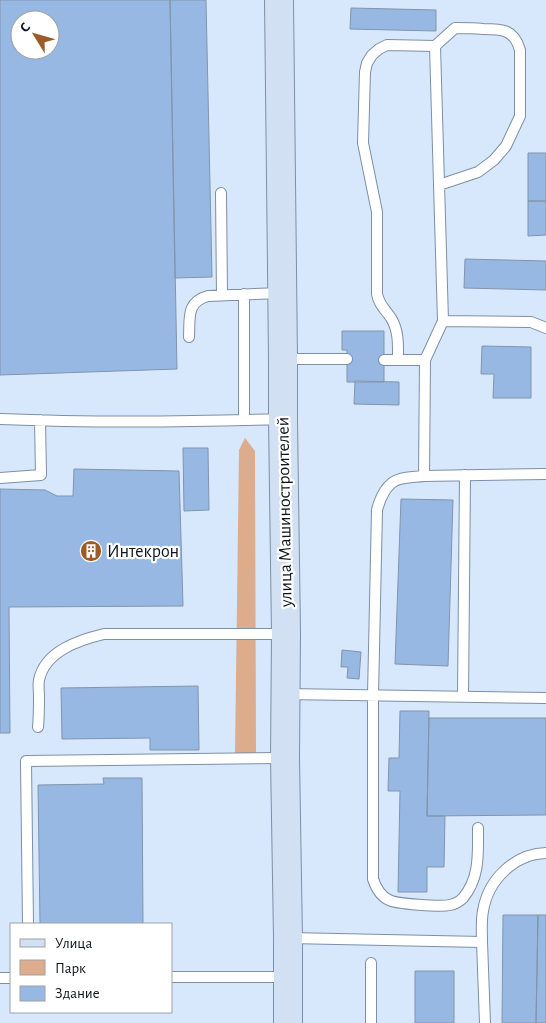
<svg xmlns="http://www.w3.org/2000/svg" width="546" height="1023" font-family="'Alegreya Sans',sans-serif">
<style>
.green{fill:#dcac8c}
.building{fill:#96b8e2;stroke:#8294ab;fill-rule:evenodd}
.lines{fill:none;stroke-linecap:round;stroke-linejoin:round}
.service-casing{stroke:#7d8fa6;stroke-width:12}
.secondary-casing{stroke:#7d8fa6;stroke-width:30}
.service{stroke:#fff;stroke-width:10}
.secondary{stroke:#d1e0f2;stroke-width:28}
.labels{text-anchor:middle;stroke-width:4.5;stroke-linejoin:round;paint-order:stroke}
.street-label{font-size:18px;fill:#0d141d;stroke:#fff}
.poi-label{font-size:18px;fill:#0d141d;stroke:#fff;text-anchor:start}
</style>
<rect width="100%" height="100%" fill="#d8e8fc"/>
<path class="green" d="M245,438L255,451L256,755H235L239,450Z"/>
<path class="building" d="M0,0H170L177,369L0,375ZM20,20H50V50H20Z
M170,0H206L212,277L175,278Z
M351,8L436,10V31L350,29Z
M528,153H546V201H528Z
M528,201H546V235L528,236Z
M465,259L546,261V290L464,288Z
M342,331H384V382H347V350H342Z
M482,346L531,347V398H493L494,374H481Z
M355,381L399,382V405L354,404Z
M183,448H208L209,510L184,511Z
M74,469L179,471L183,606L9,607L10,733H0V489L45,490L57,496H73Z
M401,499L453,500L448,666L395,664Z
M342,650L361,652L359,679L347,678L348,667H341Z
M198,686L199,750H150V738L62,739L61,688Z
M400,711H429L427,816H445L444,867H427V892H398L400,791H388L389,758H399Z
M429,718H546V815L427,816Z
M103,778H142L143,924H40L38,785L104,784Z
M503,915H538L536,1023H502Z
M538,915H546V1023H536Z
M415,971H454V1023H415Z"/>
<g class="lines">
<g class="service-casing">
<path id="service" d="M435,46L443,321
M221,193L222,295
M189,337C190,318 186,302 208,296L281,293
M284,359H347
M384,360H425L424,476L546,474
M398,360C398,345 399,331 391,318C385,309 379,305 377,294V212L363,143L365,72L367,63L372,55L379,49L387,45L435,46L455,28C465,28 474,28 483,29C502,29 514,29 520,50V116L506,146L494,160L478,172L439,185
M425,360L443,321L531,322L546,328
M0,419C94,423 188,422 282,419
M244,420V294
M424,476C416,477 407,477 400,479C387,482 380,498 377,510L373,695V879C376,888 380,896 389,900C396,904 441,907 450,905C455,904 459,902 463,898C480,878 478,853 478,828
M0,478L41,475L40,420
M286,694L546,698
M463,696L465,475
M38,727C39,717 39,706 39,696C39,691 38,685 39,680C45,651 79,640 104,634H285
M28,924L26,761L284,758
M289,938L482,942L485,1023
M482,942C482,932 481,921 483,911C488,880 514,854 546,853
M171,977H287
M0,978H11
M371,1023V963"/>
</g>
<g class="secondary-casing">
<path id="secondary" d="M279,0L283,359V419L286,634L285,758L288,938V1023"/>
</g>
<use href="#service" class="service"/>
<use href="#secondary" class="secondary"/>
</g>
<defs>
<g id="building-disc" transform="scale(1.125)"><circle r="9.5" fill="#9d5b27" stroke="#fff"/><path d="M-4-6H4V6H1V3H-1V6H-4ZM-2.5-4.3h1.7v1.8h-1.7ZM.8-4.3h1.7v1.8H.8ZM-2.5-1h1.7V.8h-1.7ZM.8-1h1.7V.8H.8Z" fill="#fff"/></g>
</defs>
<g fill-rule="evenodd">
<use href="#building-disc" x="91" y="551"/>
</g>
<g class="labels">
<g class="street-label">
<text transform="translate(284 512) rotate(-91)" y="6">улица Машиностроителей</text>
</g>
<g class="poi-label">
<text x="107" y="557">Интекрон</text>
</g>
</g>
<rect x="10" y="923" width="162" height="90" fill="#ffffff" stroke="#9ea1a5"/>
<rect x="20" y="939" width="25" height="8" fill="#d1e0f2" stroke="#9ea1a5"/>
<text x="55" y="948" font-size="15" fill="#0d141d">Улица</text>
<rect x="20" y="960" width="25" height="15" fill="#dcac8c" stroke="#9ea1a5"/>
<text x="55" y="973" font-size="15" fill="#0d141d">Парк</text>
<rect x="20" y="986" width="25" height="15" fill="#96b8e2" stroke="#9ea1a5"/>
<text x="55" y="998" font-size="15" fill="#0d141d">Здание</text>
<g transform="translate(35 35) rotate(307)"><circle r="24" fill="#ffffff" stroke="#9ea1a5"/>
<path d="M0-4L9 19L0 12L-9 19Z" fill="#9d5b27"/>
<text y="-8" font-size="14" font-weight="bold" text-anchor="middle" fill="#0d141d">С</text>
</g>
</svg>
